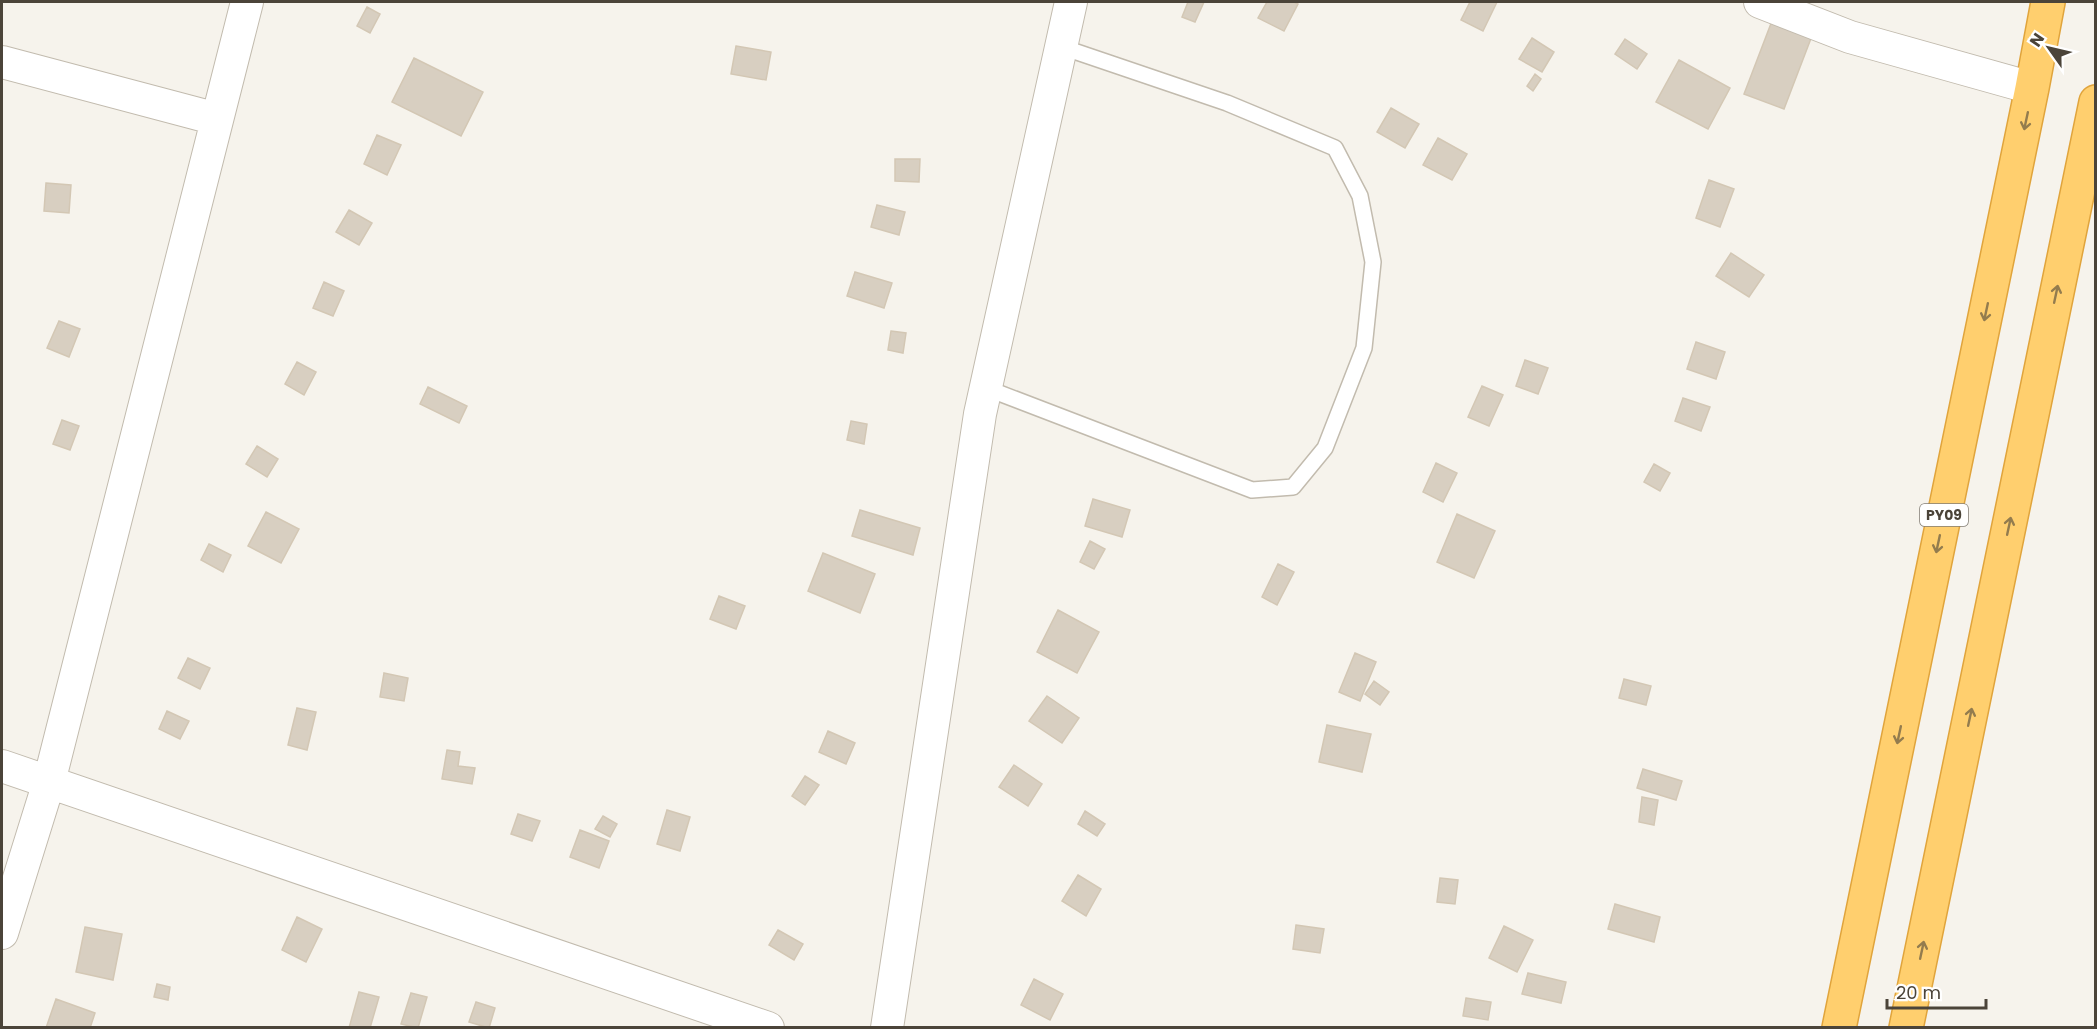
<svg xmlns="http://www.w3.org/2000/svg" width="2097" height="1029" font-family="Poppins,sans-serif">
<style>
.building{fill:#d8cfc1;stroke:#d3c7b4;stroke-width:1.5}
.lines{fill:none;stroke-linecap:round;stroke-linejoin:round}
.lane-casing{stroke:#c2bbae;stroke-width:18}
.street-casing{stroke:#c2bbae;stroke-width:34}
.highway-casing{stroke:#e0a43c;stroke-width:36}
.lane{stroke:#fff;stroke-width:15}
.street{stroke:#fff;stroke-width:32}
.highway{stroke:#ffcf6e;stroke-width:33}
.oneway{stroke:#937c4e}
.labels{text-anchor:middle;stroke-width:4.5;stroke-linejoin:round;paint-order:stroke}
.shield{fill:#fff;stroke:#817c74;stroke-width:1.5}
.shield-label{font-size:14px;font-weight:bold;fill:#4b4439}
</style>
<rect width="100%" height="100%" fill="#f6f3ec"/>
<path class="building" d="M1188,2H1204L1195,22L1182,17Z
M1267,2H1294L1298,4L1284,31L1258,18Z
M1470,2H1497L1483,31L1461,20Z
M367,7L380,14L370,33L357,26Z
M1775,13L1815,28L1784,109L1744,94Z
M1532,38L1554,52L1542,72L1519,59Z
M1625,39L1647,54L1637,69L1615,54Z
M736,46L771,52L766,80L731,74Z
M414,58L483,92L461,136L392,102Z
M1679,60L1730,88L1708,129L1656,102Z
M1535,74L1541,79L1533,91L1527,86Z
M1391,108L1419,124L1405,148L1377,132Z
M377,135L401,145L387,175L364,164Z
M1438,138L1467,154L1452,180L1423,165Z
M895,159H920L919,182L895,181Z
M1709,180L1734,189L1720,227L1696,218Z
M46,183L71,185L69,213L44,211Z
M877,205L905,212L899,235L871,227Z
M349,210L372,223L359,245L336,232Z
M1731,253L1764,275L1749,297L1716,276Z
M855,272L892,283L884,308L847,296Z
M324,282L344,291L333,316L313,308Z
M59,321L80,329L69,357L47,348Z
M891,331L906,333L903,353L888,350Z
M1696,342L1725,352L1716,379L1687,369Z
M1525,360L1548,368L1538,394L1516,386Z
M297,362L316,372L304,395L285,384Z
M1482,386L1503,395L1489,426L1468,417Z
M428,387L467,406L459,423L420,404Z
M1683,398L1710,407L1701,431L1675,421Z
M62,420L79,426L70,450L53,444Z
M851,421L867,424L864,444L847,440Z
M257,446L278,459L267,477L246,464Z
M1436,463L1457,473L1443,502L1423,492Z
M1654,464L1670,473L1660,491L1644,482Z
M1093,499L1130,510L1122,537L1085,526Z
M860,510L920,528L913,555L852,536Z
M266,512L299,529L281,563L248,546Z
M1457,514L1495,531L1474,578L1437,562Z
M1090,541L1105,549L1094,569L1080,562Z
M209,544L231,555L223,572L201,560Z
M823,553L875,574L860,613L808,591Z
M1278,564L1294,572L1277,605L1262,597Z
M719,596L745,606L736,629L710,619Z
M1058,610L1099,632L1077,673L1037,652Z
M1355,653L1376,662L1360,701L1339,692Z
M188,658L210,668L200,689L178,678Z
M384,673L408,678L404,701L380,697Z
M1624,679L1651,686L1646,705L1619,698Z
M1374,681L1389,692L1380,705L1365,694Z
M1047,696L1079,718L1062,743L1029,721Z
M297,708L316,712L307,750L288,745Z
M167,711L189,721L180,739L159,729Z
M1327,725L1371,734L1362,772L1319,762Z
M828,731L855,743L846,764L819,752Z
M447,750L460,752L458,766L475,768L472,784L442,779Z
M1014,765L1042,784L1028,806L999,787Z
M1643,769L1682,781L1676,800L1637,788Z
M805,776L819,785L805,805L792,796Z
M1642,797L1658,800L1654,825L1639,822Z
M667,810L690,817L680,851L657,844Z
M1085,811L1105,824L1097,836L1078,824Z
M518,814L540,821L532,841L511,834Z
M603,816L617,824L610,837L595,829Z
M580,830L609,841L599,868L570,857Z
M1078,875L1101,889L1086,916L1062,901Z
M1440,878L1458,880L1455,904L1437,902Z
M1615,904L1660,917L1654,942L1608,929Z
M297,917L322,929L306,962L282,950Z
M1296,925L1324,929L1320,953L1293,949Z
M1504,926L1533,940L1517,972L1489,958Z
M85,927L122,934L113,980L76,972Z
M778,930L803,944L794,960L769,945Z
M1528,973L1566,982L1561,1003L1522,994Z
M1034,979L1063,994L1050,1020L1021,1005Z
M157,984L170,987L168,1000L154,997Z
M359,992L379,997L370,1028H349Z
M411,993L427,997L418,1028L401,1024Z
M1466,998L1491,1002L1488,1020L1463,1016Z
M56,999L95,1013L90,1028H46Z
M476,1002L495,1008L489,1028L469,1022Z"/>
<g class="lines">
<g class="lane-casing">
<path id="lane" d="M986,388L1252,490L1293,487L1325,448L1364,348L1373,262L1360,196L1335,148L1227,103L1062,47"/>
</g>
<g class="street-casing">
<path id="street" d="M1760,2L1850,37L2032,88
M2,62L217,119
M2,766L768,1028
M2,933L49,782L247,2
M887,1028L980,414L1071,2"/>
</g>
<g class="highway-casing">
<path id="highway" d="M1839,1028L2032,88L2048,2
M1906,1028L2096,102"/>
</g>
<use href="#lane" class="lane"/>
<use href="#street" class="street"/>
<use href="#highway" class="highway"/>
</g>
<defs><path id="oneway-shaft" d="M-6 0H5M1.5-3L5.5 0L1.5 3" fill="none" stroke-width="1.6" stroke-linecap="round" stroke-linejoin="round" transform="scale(1.5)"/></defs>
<g class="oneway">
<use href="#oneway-shaft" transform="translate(2026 121) rotate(102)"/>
<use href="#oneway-shaft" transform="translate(2056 294) rotate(-78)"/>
<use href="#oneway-shaft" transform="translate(1986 312) rotate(102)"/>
<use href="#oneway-shaft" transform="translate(2009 526) rotate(-78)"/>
<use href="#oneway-shaft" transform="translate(1938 544) rotate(102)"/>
<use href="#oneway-shaft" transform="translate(1970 717) rotate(-78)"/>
<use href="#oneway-shaft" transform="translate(1899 735) rotate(102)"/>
<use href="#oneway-shaft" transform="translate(1922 950) rotate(-78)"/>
</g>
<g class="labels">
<rect class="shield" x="1920" y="504" width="48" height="22" rx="4.5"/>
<g class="shield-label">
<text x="1944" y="520">PY09</text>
</g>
</g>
<rect width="2097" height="1029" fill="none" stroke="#4b4439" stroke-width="6"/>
<g transform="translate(2049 48) rotate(304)" stroke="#ffffff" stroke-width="4.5" paint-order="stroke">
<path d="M0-4.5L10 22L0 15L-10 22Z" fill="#4b4439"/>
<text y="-9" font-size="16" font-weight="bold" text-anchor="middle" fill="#4b4439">N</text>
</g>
<path d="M1887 999v9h99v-9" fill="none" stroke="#4b4439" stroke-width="3"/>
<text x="1896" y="999" font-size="18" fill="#4b4439" stroke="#ffffff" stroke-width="4.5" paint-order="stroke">20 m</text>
</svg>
